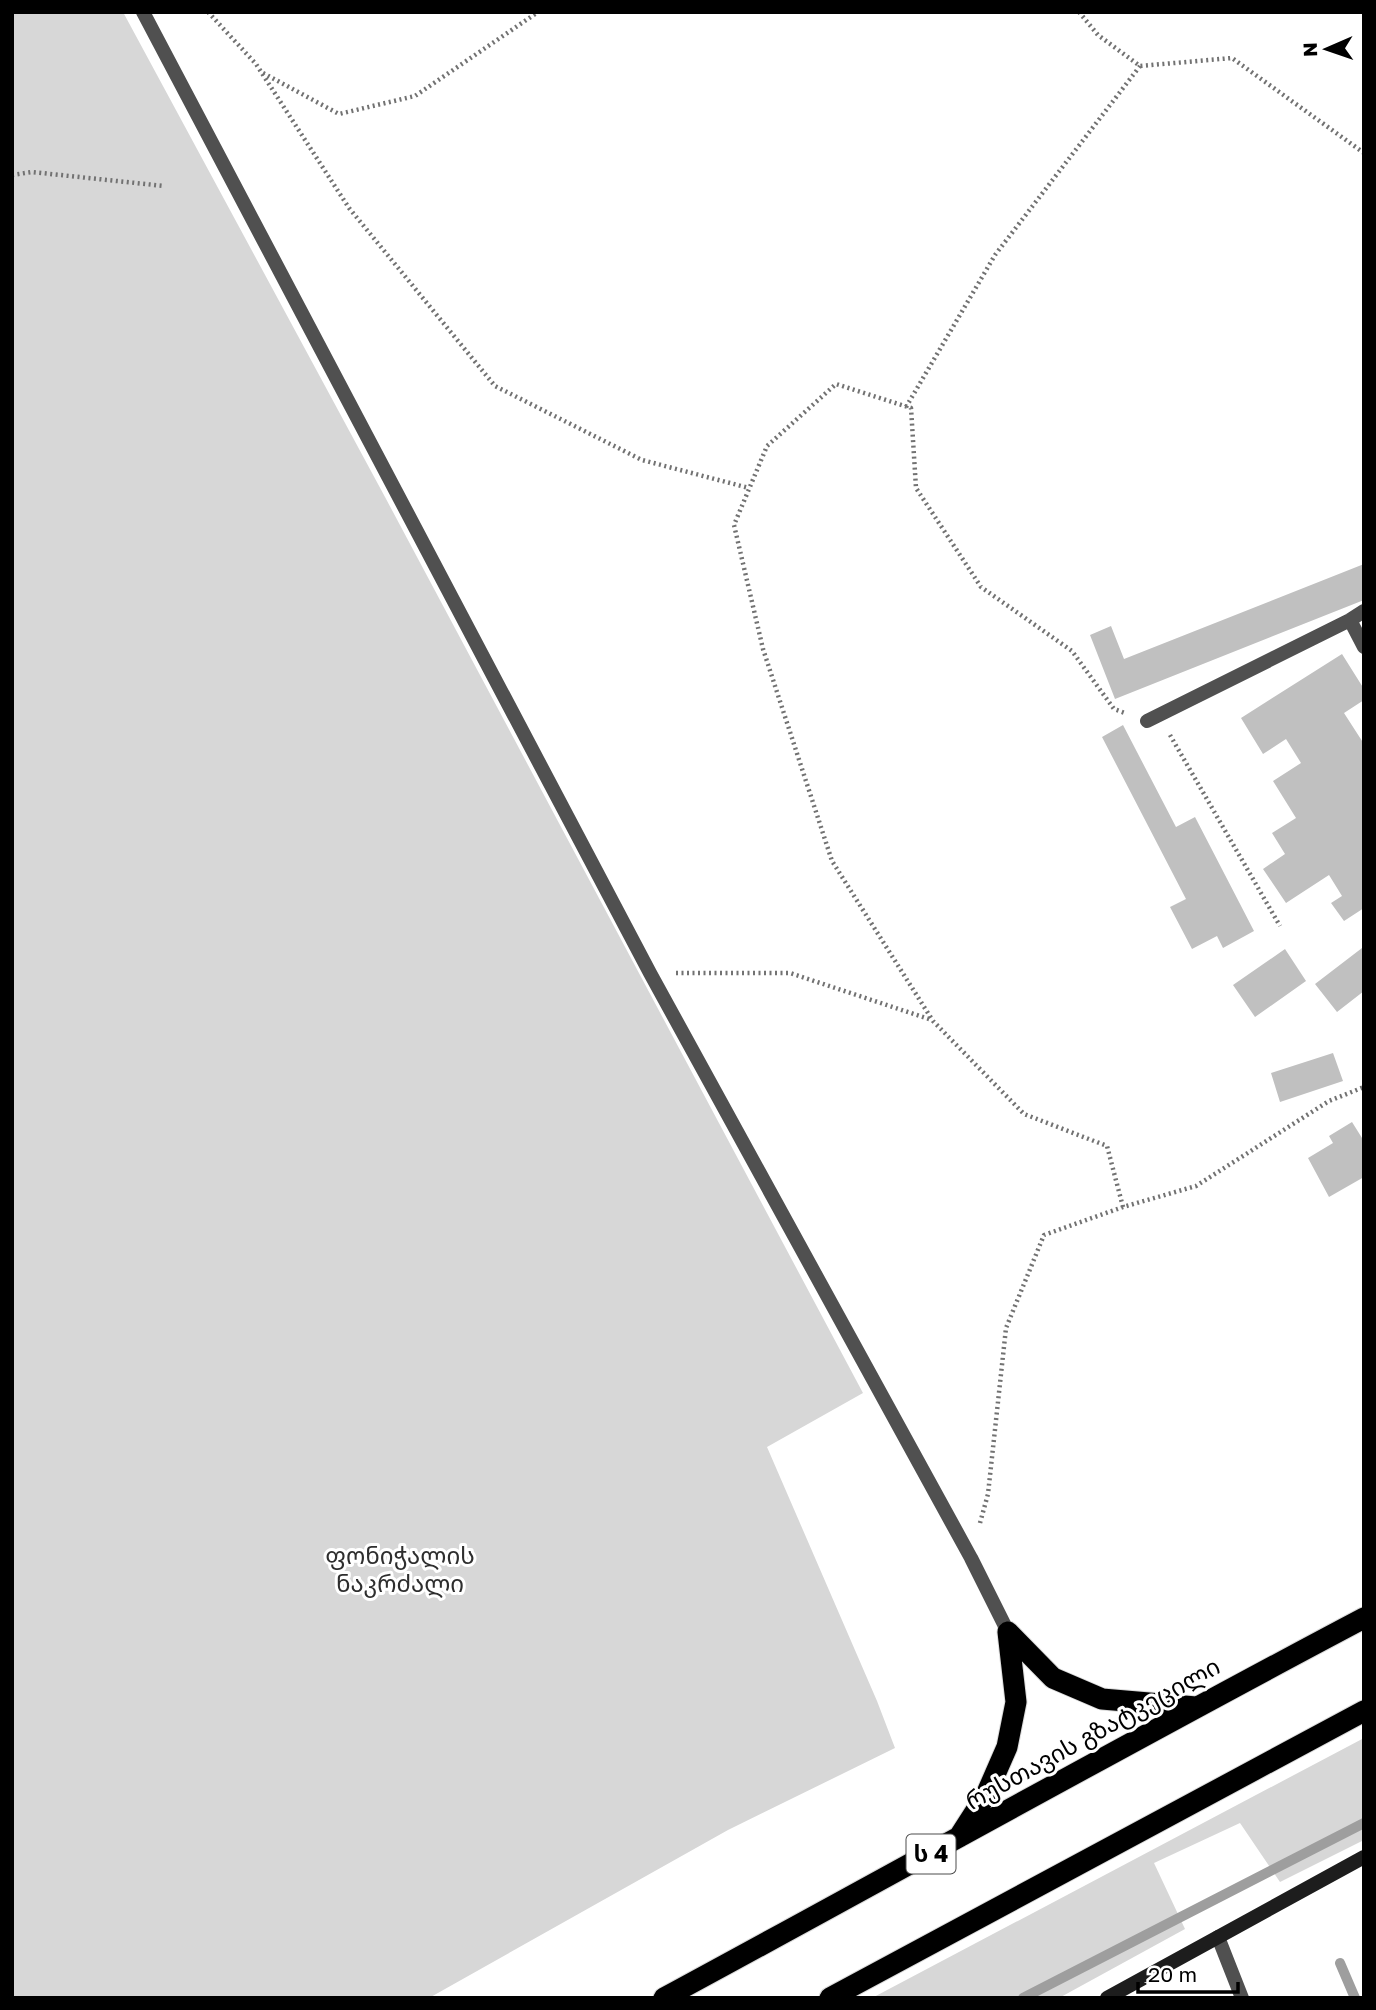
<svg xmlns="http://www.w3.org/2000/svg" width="1376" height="2010" font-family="'Golos Text','Noto Sans Georgian',sans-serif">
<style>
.green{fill:#d7d7d7}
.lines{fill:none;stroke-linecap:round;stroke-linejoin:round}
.stream{stroke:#9e9e9e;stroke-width:10}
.building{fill:#c0c0c0}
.highway-casing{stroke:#dbdbdb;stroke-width:23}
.path{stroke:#727272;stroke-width:4.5;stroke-dasharray:2 3.5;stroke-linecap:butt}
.lane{stroke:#505050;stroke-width:14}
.street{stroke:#505050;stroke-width:14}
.secondary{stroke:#1d1d1d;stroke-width:14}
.highway{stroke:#000;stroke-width:21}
.labels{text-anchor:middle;stroke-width:6;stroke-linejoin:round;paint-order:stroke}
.shield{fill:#fff;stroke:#4c4c4c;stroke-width:2}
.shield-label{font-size:23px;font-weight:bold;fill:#000}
.park-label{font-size:24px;fill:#2e2e2e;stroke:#fff}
.street-label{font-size:24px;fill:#000;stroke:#fff}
</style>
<rect width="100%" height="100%" fill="#fff"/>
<path class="green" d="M12,12H123L385,497L863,1393L767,1447L877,1701L895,1748L728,1830L429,1998H12Z
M1364,1738V1840L1280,1882L1240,1823L1154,1863L1185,1929L1059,1998H872Z"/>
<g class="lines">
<path class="stream" d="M1340,1963L1355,1998
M1023,1998L1364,1823"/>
</g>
<path class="building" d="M1364,564V600L1115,699L1090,635L1111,626L1124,659Z
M1342,654L1364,689V700L1344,713L1364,744V908L1344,921L1331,903L1342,896L1329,875L1286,903L1263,869L1285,854L1272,833L1296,818L1273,781L1301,763L1286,739L1263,754L1241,718Z
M1123,725L1176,827L1195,817L1254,931L1223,948L1217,936L1192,949L1170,907L1186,899L1102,737Z
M1362,948L1364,950V991L1337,1012L1315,984Z
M1285,949L1306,981L1255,1017L1233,985Z
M1333,1053L1343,1081L1280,1102L1271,1073Z
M1352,1122L1362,1138L1364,1137V1177L1329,1197L1308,1158L1333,1143L1329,1136Z"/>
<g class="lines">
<g class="highway-casing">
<path id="highway" d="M959,1837L986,1795L1007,1747L1016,1702L1008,1632L1053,1678L1102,1699L1196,1707
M664,1998C897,1872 1129,1742 1364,1618
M830,1998L1364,1711"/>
</g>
<path class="path" d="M208,12L256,64L349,208L495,386L642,460L749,488
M1079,12L1098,35L1140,66L1232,58L1364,153
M263,73L339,114L415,96L538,12
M12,175L32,172L164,186
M906,407L995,255L1140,66
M1170,735L1280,926
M676,973H790L932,1020
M1123,1207L1107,1146L1024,1114L933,1021L832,861L763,649L734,525L767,446L836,384L911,408L916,488L981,587L1072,651L1114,709L1125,713
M980,1523L988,1494L1006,1328L1044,1235L1123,1207L1196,1186L1329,1101L1364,1087"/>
<path class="lane" d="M1218,1937L1242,1998"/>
<path class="street" d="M143,12L650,973L971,1558L1008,1632
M1350,620L1364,647
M1147,721L1350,620L1364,611"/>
<path class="secondary" d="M1107,1998L1364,1857"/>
<use href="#highway" class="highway"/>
</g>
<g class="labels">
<rect class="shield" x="906.5" y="1834.5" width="49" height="39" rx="5"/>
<g class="shield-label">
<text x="931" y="1862">ს 4</text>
</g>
<g class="park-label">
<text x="400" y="1564">ფონიჭალის<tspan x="400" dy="28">ნაკრძალი</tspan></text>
</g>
<g class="street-label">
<text transform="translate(1093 1734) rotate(-29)" y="8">რუსთავის გზატკეცილი</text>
</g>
</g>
<rect width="1376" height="2010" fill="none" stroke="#000000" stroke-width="28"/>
<g transform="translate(1327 49) rotate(268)" stroke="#ffffff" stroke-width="5" paint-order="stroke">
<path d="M0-5L12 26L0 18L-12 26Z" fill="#000000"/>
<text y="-10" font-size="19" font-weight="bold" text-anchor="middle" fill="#000000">N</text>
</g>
<path d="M1138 1982v10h100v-10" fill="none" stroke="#000000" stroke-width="3.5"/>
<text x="1148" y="1982" font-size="21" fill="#000000" stroke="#ffffff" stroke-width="5" paint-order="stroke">20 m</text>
</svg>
